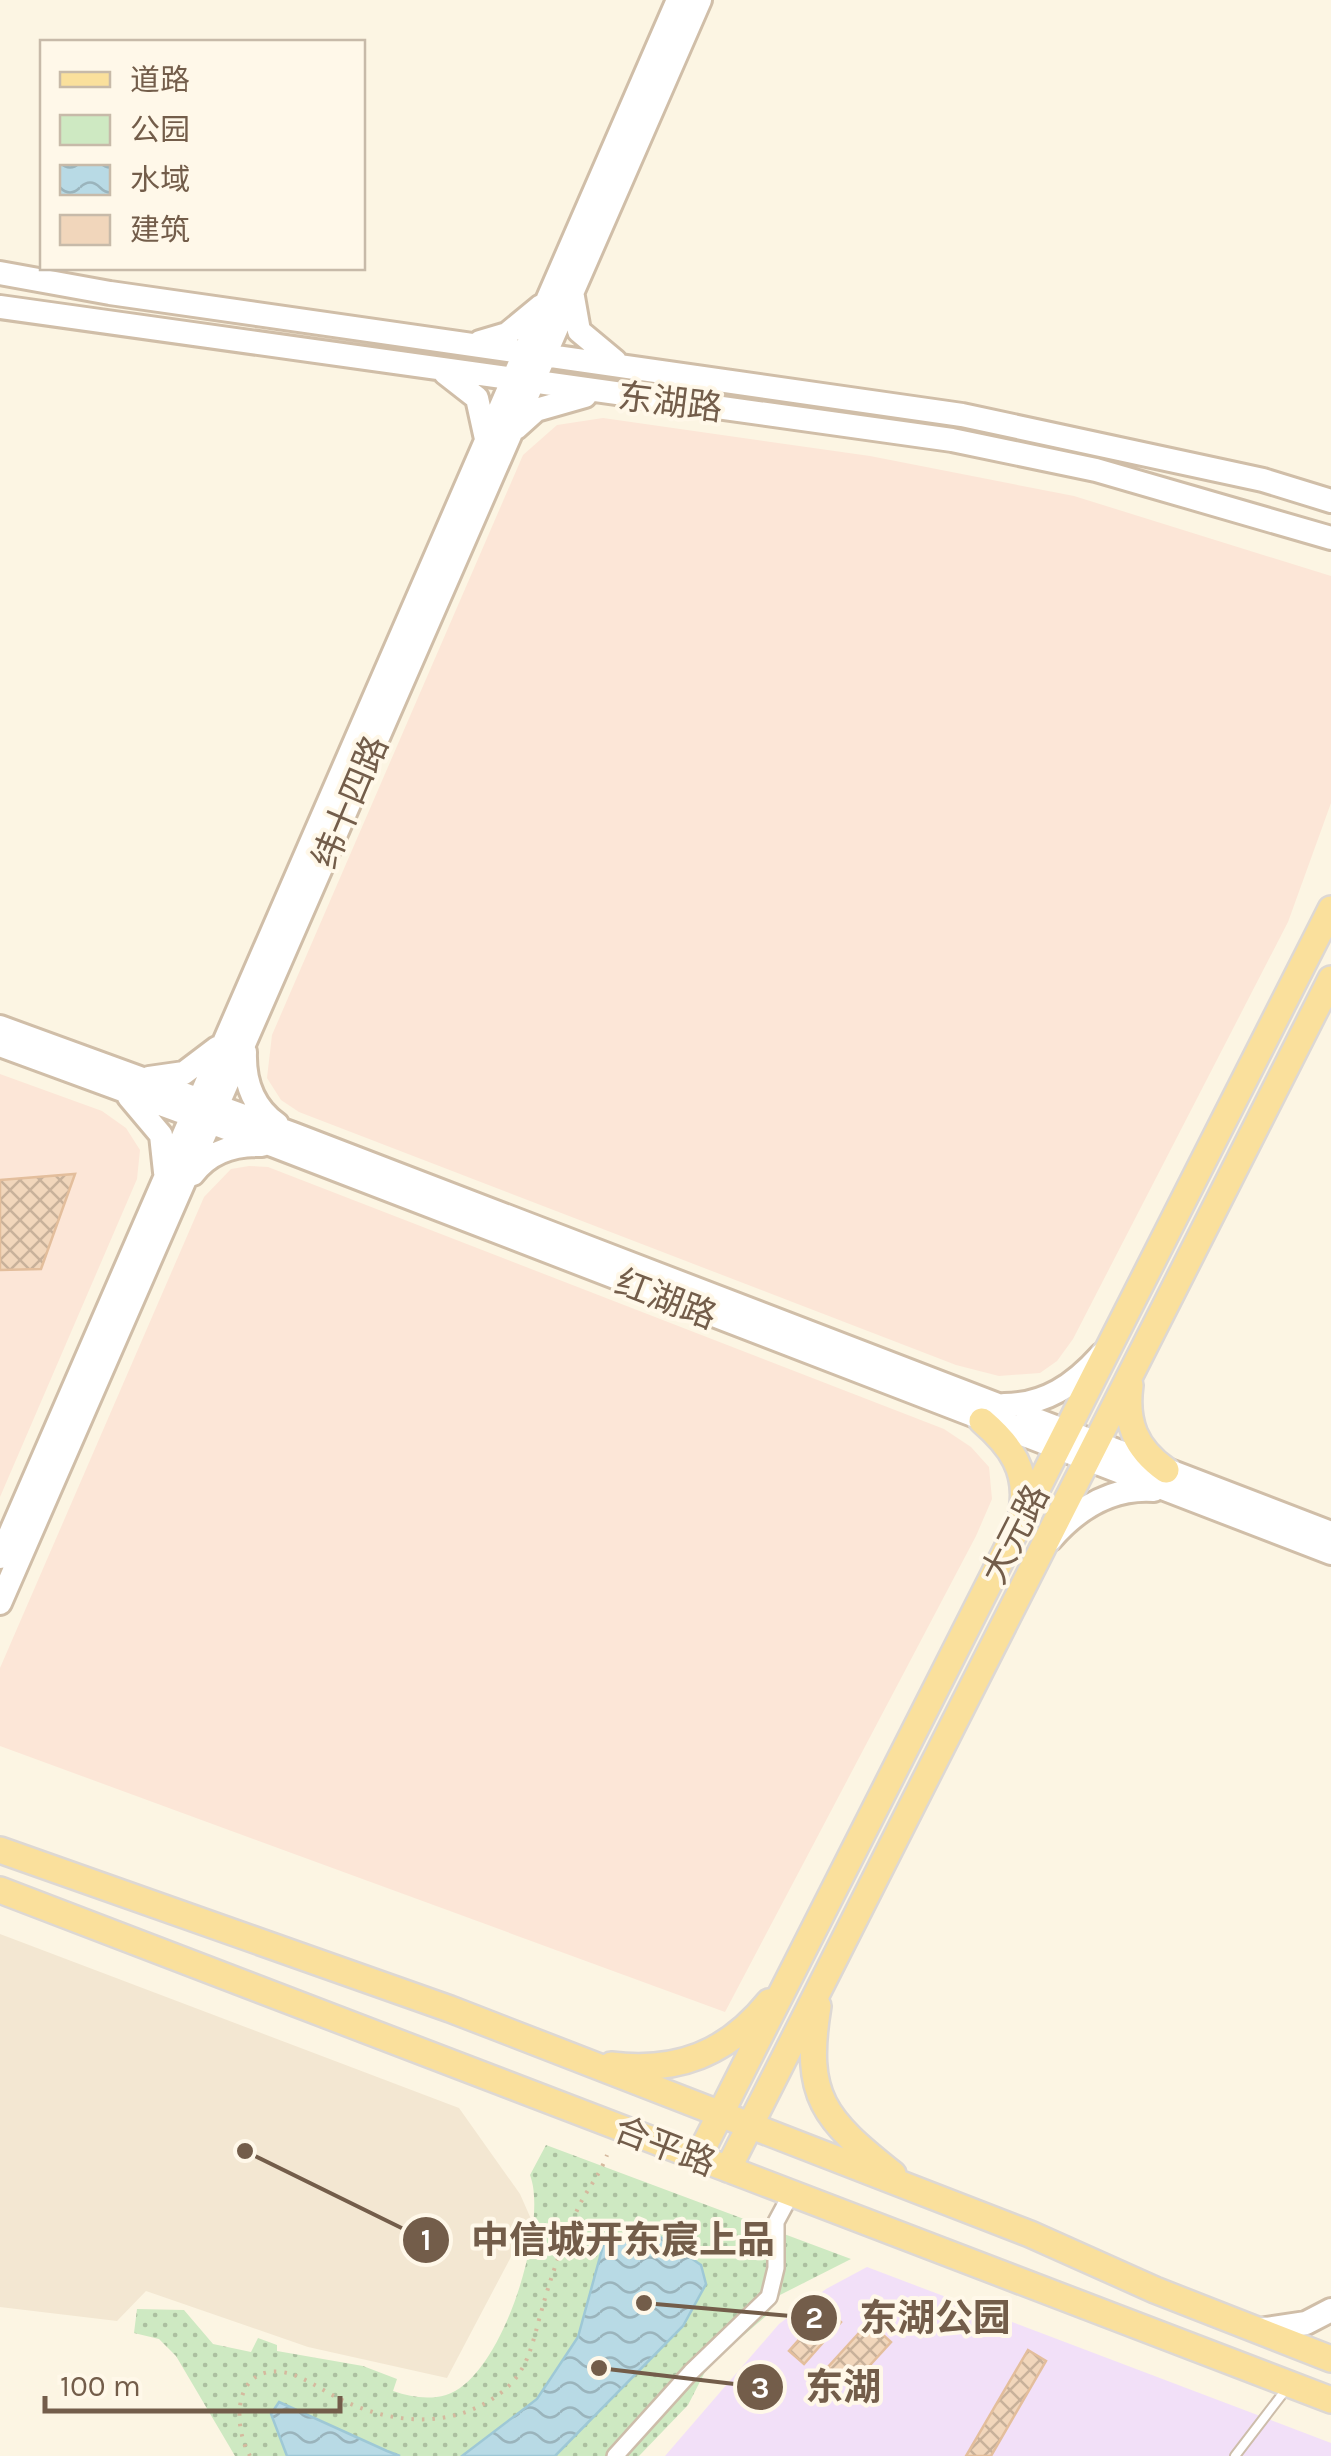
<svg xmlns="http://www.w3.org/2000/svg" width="1331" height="2456" font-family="Karla,'Noto Sans SC',sans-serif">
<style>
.residential{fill:#f3e7d2}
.commercial{fill:#fce6d7}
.education{fill:#f2e0f8}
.green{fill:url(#green-dots)}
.water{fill:url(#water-waves);stroke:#9ec8d6;stroke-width:2.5}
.building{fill:url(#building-cross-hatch);stroke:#e3be9c;stroke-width:2.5}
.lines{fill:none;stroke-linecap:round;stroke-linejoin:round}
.lane-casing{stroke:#cdbdaa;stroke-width:12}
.street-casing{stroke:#cdbdaa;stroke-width:20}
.secondary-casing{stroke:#d0bea8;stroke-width:28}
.primary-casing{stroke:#ddd8d4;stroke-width:30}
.path{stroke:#d5b99e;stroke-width:4;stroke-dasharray:2.5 8;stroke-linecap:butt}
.lane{stroke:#fff;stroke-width:8}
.street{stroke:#fff;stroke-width:15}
.secondary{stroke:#fff;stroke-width:22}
.primary{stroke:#fae09c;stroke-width:25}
.labels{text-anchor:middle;stroke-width:8;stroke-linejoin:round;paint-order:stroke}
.street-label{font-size:35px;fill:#735d4a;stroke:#fff8e9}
.leader{fill:none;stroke:#735d4a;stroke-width:4}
.callout-dot{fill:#735d4a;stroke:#fff8e9;stroke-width:4}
.mark-label{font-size:30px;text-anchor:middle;font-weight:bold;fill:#fff}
.callout-label{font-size:38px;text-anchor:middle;font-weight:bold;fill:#735d4a;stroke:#fff8e9;stroke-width:8;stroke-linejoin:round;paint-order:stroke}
</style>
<defs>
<pattern id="green-dots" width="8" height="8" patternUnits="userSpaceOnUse" patternTransform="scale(2.5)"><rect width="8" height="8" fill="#cee9c2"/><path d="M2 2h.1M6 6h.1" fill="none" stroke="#acc0a0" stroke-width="1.8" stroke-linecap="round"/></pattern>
<pattern id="water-waves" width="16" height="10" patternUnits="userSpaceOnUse" patternTransform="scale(2.5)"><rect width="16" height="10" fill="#b8dae5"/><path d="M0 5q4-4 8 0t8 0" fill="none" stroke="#9ab4bc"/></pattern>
<pattern id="building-cross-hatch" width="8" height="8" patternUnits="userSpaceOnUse" patternTransform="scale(2.5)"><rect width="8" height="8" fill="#f1d6bb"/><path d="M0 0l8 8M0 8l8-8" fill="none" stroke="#c8b19a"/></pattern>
</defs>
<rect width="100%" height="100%" fill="#fcf5e3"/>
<path class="residential" d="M0,1934L459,2108L520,2194L531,2219L447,2378L308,2347L146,2291L117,2321L0,2307Z"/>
<path class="commercial" d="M603,418L870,456L1074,496L1331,576V803L1288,922L1073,1339L1057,1361L1040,1373L999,1376L956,1365L299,1112L281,1100L267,1078L272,1035L523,455L557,425Z
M0,1074L102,1111L126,1128L140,1150L137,1179L0,1497Z
M249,1166L268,1167L944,1429L971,1447L989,1467L992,1499L976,1536L725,2012L0,1746V1668L204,1197L231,1169Z"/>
<path class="education" d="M867,2267L1331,2443V2456H665L779,2324L826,2289Z"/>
<path class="green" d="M546,2145L851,2259L780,2295L766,2316L708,2366L688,2405L639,2456H235L176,2356L159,2339L134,2333L137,2309L184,2310L213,2344L251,2352L258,2338L277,2345V2351L363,2366L397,2379L393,2391C411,2397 428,2400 446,2395C502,2379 549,2224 530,2175Z"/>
<path class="water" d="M656,2234L701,2265L706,2284L683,2326L555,2456H462L537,2399L578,2337L606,2235Z
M279,2402L387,2451L400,2456H287L271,2414Z"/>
<path class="building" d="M75,1174L41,1269L0,1270V1180Z
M826,2309L841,2322L804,2364L789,2351Z
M869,2322L891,2342L850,2387L828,2367Z
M1028,2350L1046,2361L991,2456H966Z"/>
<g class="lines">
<g class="lane-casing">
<path id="lane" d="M1235,2456L1287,2388"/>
</g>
<g class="street-casing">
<path id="street" d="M615,2456L691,2372L769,2297L776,2268V2222L791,2194"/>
</g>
<g class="secondary-casing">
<path id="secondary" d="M0,273L110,293L962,415L1263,480L1331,501
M573,297L579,331L615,361
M0,307L952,440L1096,470L1331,538
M480,342L507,334L541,306
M445,373L477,398L486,439
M516,428L536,410L585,396
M0,1027L293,1134L1331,1533
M0,1045L275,1146L1331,1553
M245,1052C244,1081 253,1107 277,1124
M149,1078L184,1073L217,1048
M129,1097L161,1135L165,1172
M193,1174C210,1151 235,1144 262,1145
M1004,1405C1045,1405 1074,1385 1101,1355
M1051,1539C1078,1508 1112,1487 1154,1490
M0,1557L678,0
M0,1603L700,0
M1259,2330L1306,2323L1331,2310"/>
</g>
<g class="primary-casing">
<path id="primary" d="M1130,1385C1125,1422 1135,1448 1166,1470
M982,1421C1011,1446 1029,1471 1022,1511
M0,1850L450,2009L1030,2234L1155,2290L1331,2359
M0,1890L1331,2400
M818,2006C803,2097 824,2119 893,2174
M611,2065C677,2073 727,2054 769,2002
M698,2158L1331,909
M728,2169L1331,979"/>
</g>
<path class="path" d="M250,2456C233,2427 232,2366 282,2372C302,2375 320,2389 338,2398C389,2424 450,2430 498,2395C529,2373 532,2343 542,2309C551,2276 564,2240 578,2208C587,2189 600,2175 607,2155"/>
<use href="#lane" class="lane"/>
<use href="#street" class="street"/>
<use href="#secondary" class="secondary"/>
<use href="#primary" class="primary"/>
</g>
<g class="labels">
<g class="street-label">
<text transform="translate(670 402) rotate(7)" y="12">东湖路</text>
<text transform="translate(350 802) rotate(-67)" y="12">纬十四路</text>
<text transform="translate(666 1299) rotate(21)" y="12">红湖路</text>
<text transform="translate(1015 1534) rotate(-63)" y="12">大元路</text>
<text transform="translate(665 2146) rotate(21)" y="12">合平路</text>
</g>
</g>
<path class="leader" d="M245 2151L426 2240M644 2303L814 2318M599 2368L760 2387"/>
<g class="callout-dot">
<circle cx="245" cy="2151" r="10"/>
<circle cx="644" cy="2303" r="10"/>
<circle cx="599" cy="2368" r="10"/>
<circle cx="426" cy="2240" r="25"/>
<circle cx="814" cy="2318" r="25"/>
<circle cx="760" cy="2387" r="25"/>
</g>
<g class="mark-label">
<text x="426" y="2250">1</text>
<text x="814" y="2328">2</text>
<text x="760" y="2398">3</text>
</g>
<g class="callout-label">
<text x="623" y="2253">中信城开东宸上品</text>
<text x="935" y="2331">东湖公园</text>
<text x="843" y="2400">东湖</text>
</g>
<rect x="40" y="40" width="325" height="230" fill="#fff8e9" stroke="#c7baa9" stroke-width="2.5"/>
<rect x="60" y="72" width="50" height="15" fill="#fae09c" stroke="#c7baa9" stroke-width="2.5"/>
<text x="130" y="90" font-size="30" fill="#735d4a">道路</text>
<rect x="60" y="115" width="50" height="30" fill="#cee9c2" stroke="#c7baa9" stroke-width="2.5"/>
<text x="130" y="140" font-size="30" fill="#735d4a">公园</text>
<rect x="60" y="165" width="50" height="30" fill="url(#water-waves)" stroke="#c7baa9" stroke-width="2.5"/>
<text x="130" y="190" font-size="30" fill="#735d4a">水域</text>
<rect x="60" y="215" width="50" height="30" fill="#f1d6bb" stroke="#c7baa9" stroke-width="2.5"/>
<text x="130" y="240" font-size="30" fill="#735d4a">建筑</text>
<path d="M45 2396v15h295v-15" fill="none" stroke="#735d4a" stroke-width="5"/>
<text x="60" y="2396" font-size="30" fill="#735d4a" stroke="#fff8e9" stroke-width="8" paint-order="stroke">100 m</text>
</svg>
